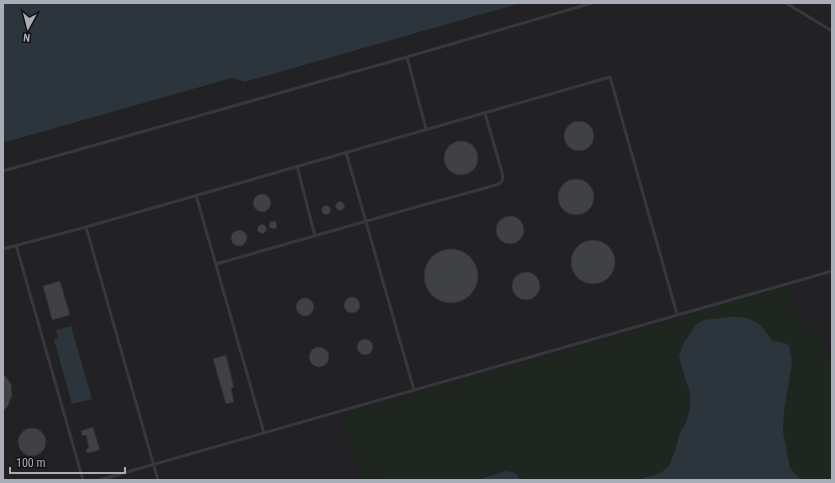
<svg xmlns="http://www.w3.org/2000/svg" width="835" height="483" font-family="'Roboto Condensed',sans-serif">
<style>
.built{fill:#222225}
.green{fill:#1e261f}
.water{fill:#2c353c}
.building{fill:#404145;stroke:#303034}
.lines{fill:none;stroke-linecap:round;stroke-linejoin:round}
.service{stroke:#37383d;stroke-width:3}
</style>
<rect width="100%" height="100%" fill="#161618"/>
<path class="built" d="M521,3H832V480H3V143L232,78L245,82Z"/>
<path class="green" d="M779,288C782,288 786,288 788,290C796,296 798,317 803,325C806,330 812,330 816,334C820,338 826,351 830,356L832,355V480H803L800,479L790,468L783,431L785,343L773,341L762,327L695,325L691,334L684,342L679,356L681,365L690,393V407L686,423L679,435L676,448L670,464L661,473L643,478L642,480H521L520,477L505,471L478,480H384L383,476L381,474L366,479L365,477H360L344,420H342V419L345,414L672,321L683,316Z"/>
<path class="water" d="M3,3H521L245,82L232,78L3,143Z
M729,317C737,317 745,317 752,320C761,323 767,334 773,341L785,343L789,346L792,362L784,412L783,431L790,468L800,479L803,480H642L643,478L661,473L670,464L676,448L679,435L686,423L690,407V393L681,365L679,356L684,342L691,333L695,325L704,320Z
M71,326L92,399L72,404L54,340L58,338L56,330Z
M505,471L515,473L521,480H478Z"/>
<path class="building" d="M564 136a15 15 0 1 1 30 0a15 15 0 1 1-30 0Z
M444 158a17 17 0 1 1 34 0a17 17 0 1 1-34 0Z
M558 197a18 18 0 1 1 36 0a18 18 0 1 1-36 0Z
M253 203a9 9 0 1 1 18 0a9 9 0 1 1-18 0Z
M335.5 206a4.5 4.5 0 1 1 9 0a4.5 4.5 0 1 1-9 0Z
M321.5 210a4.5 4.5 0 1 1 9 0a4.5 4.5 0 1 1-9 0Z
M496 230a14 14 0 1 1 28 0a14 14 0 1 1-28 0Z
M269 225a4 4 0 1 1 8 0a4 4 0 1 1-8 0Z
M257.5 229a4.5 4.5 0 1 1 9 0a4.5 4.5 0 1 1-9 0Z
M231 238a8 8 0 1 1 16 0a8 8 0 1 1-16 0Z
M571 262a22 22 0 1 1 44 0a22 22 0 1 1-44 0Z
M424 276a27 27 0 1 1 54 0a27 27 0 1 1-54 0Z
M512 286a14 14 0 1 1 28 0a14 14 0 1 1-28 0Z
M60,281L70,315L52,320L43,286Z
M344 305a8 8 0 1 1 16 0a8 8 0 1 1-16 0Z
M296 307a9 9 0 1 1 18 0a9 9 0 1 1-18 0Z
M357 347a8 8 0 1 1 16 0a8 8 0 1 1-16 0Z
M309 357a10 10 0 1 1 20 0a10 10 0 1 1-20 0Z
M226,355L234,387L231,388L234,402L226,404L213,359Z
M3,373L11,384L12,395L8,406L3,411Z
M93,427L100,450L87,453L86,449L89,448L86,435L82,436L81,431Z
M18 442a14 14 0 1 1 28 0a14 14 0 1 1-28 0Z"/>
<g class="lines">
<path class="service" d="M786,3L832,31
M407,57L426,129
M346,152L414,390
M297,166L315,236
M3,171L407,57L592,3
M196,195L264,433
M86,227L158,480
M16,245L83,480
M3,249L86,227L610,77L677,314
M216,264L423,205L482,189L499,184L502,181L503,176L485,113
M99,480L832,271"/>
</g>
<rect width="835" height="483" fill="none" stroke="#a8adb8" stroke-width="8"/>
<g transform="translate(28 28) rotate(187)" stroke="#111113" stroke-width="3" paint-order="stroke">
<path d="M0-3L7 15L0 10L-7 15Z" fill="#a8adb8"/>
<text y="-6" font-size="11" font-weight="bold" text-anchor="middle" fill="#a8adb8">N</text>
</g>
<path d="M10 467v6h115v-6" fill="none" stroke="#a8adb8" stroke-width="2"/>
<text x="16" y="467" font-size="12" fill="#a8adb8" stroke="#111113" stroke-width="3" paint-order="stroke">100 m</text>
</svg>
